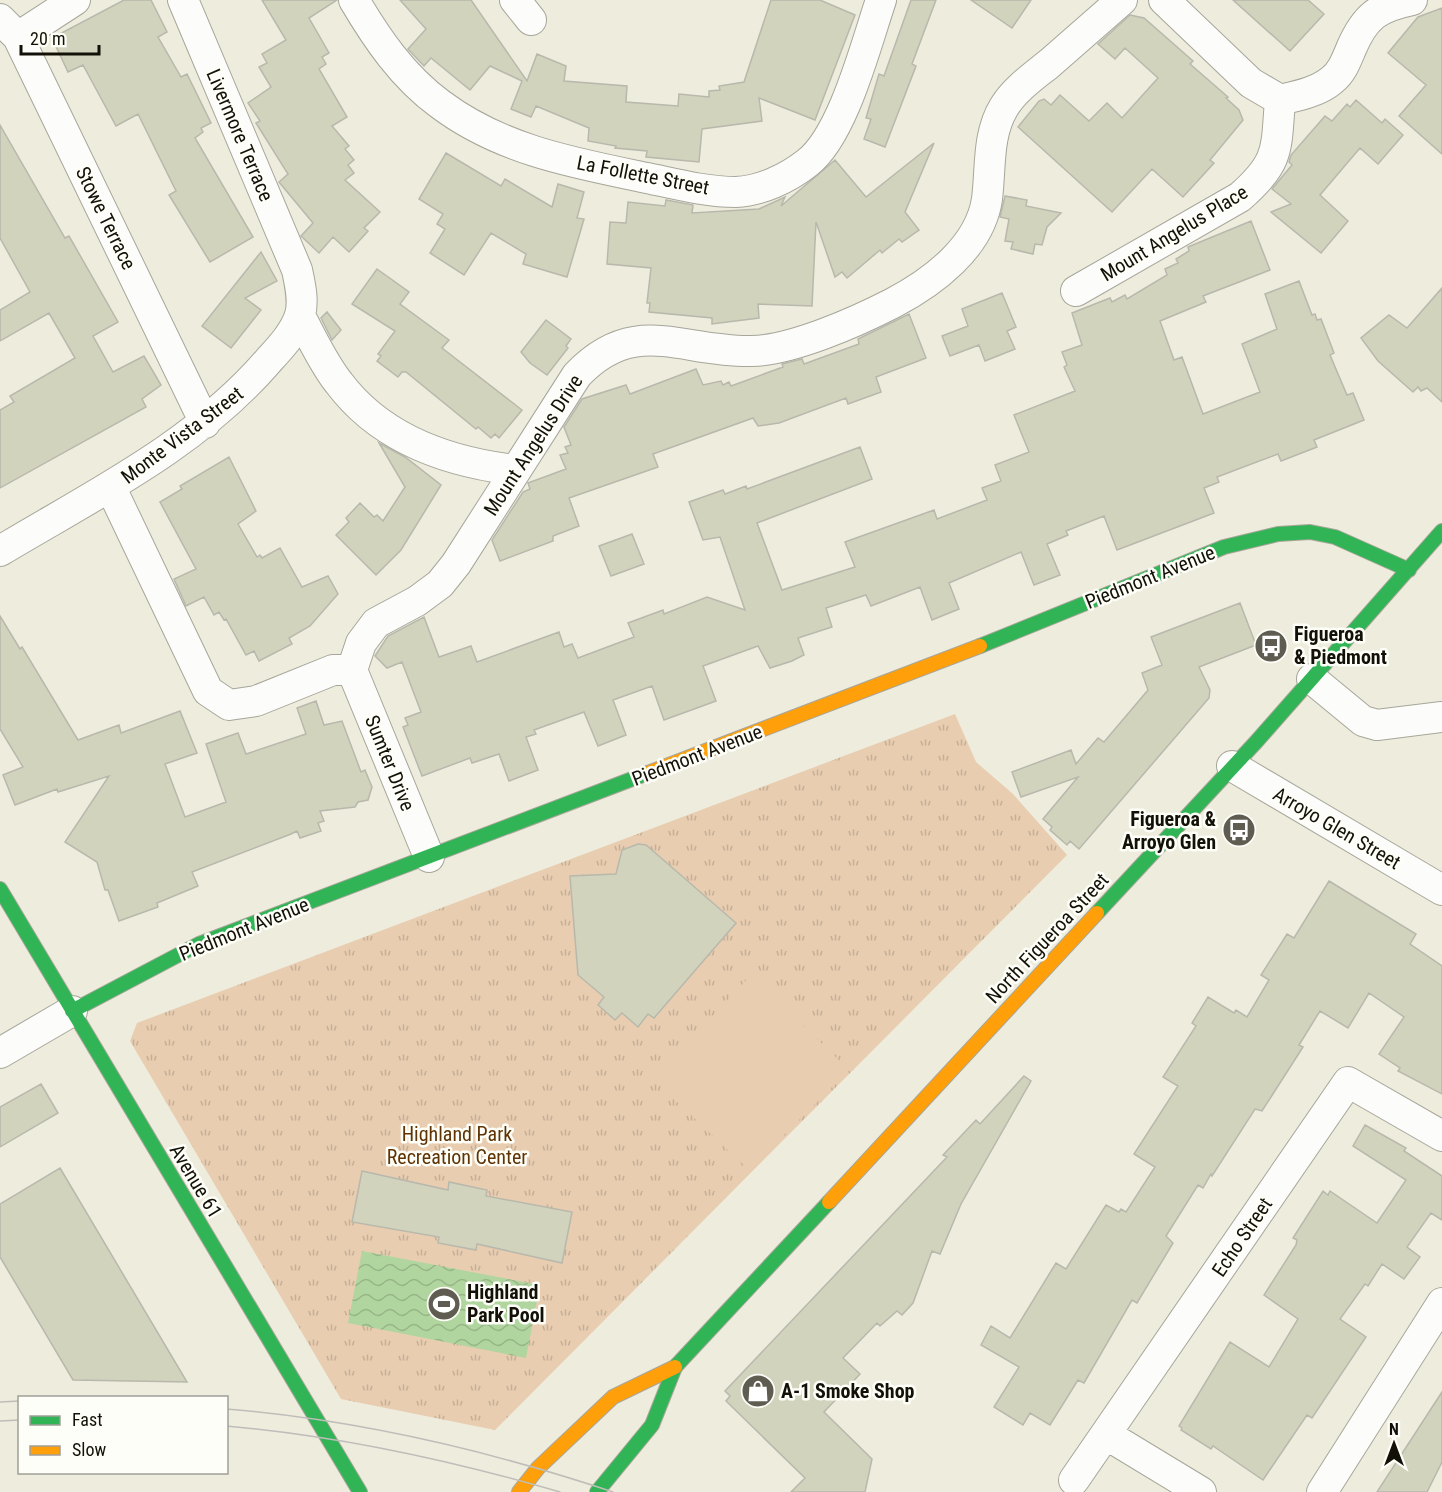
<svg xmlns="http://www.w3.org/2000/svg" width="1442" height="1492" font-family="'Roboto Condensed',sans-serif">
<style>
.grass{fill:url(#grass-tufts)}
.pitch{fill:#e8cdb0}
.water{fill:url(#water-waves)}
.building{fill:#d1d3bd;stroke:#b8b8ac;stroke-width:1.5}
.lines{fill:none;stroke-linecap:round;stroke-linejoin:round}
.street-casing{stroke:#a7a69a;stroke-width:32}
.fast-casing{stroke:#a7a69a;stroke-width:16}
.slow-casing{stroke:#a7a69a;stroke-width:16}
.street{stroke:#fcfcfa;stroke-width:30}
.fast{stroke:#30b455;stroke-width:14}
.slow{stroke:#ff9f0a;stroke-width:14}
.tram{stroke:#bebdb9;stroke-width:1.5}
.labels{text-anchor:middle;stroke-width:5;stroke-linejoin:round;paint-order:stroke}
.street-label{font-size:20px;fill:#121007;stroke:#fefef8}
.poi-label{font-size:20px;font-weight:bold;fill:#121007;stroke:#fefef8;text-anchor:start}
.park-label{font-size:20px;fill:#5f3303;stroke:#fefef8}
</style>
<defs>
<pattern id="grass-tufts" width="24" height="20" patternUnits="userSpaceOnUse" patternTransform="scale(1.5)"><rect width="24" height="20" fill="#e8cdb0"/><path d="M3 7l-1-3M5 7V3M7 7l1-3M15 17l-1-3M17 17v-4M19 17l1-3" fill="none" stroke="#c6af96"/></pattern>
<pattern id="water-waves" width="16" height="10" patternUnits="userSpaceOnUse" patternTransform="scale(1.5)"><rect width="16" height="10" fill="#b1d59f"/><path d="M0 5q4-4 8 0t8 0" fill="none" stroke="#97b687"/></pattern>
</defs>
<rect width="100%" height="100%" fill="#eeecdd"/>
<path class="grass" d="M955,714L976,762L1013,794L1067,855L495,1430L341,1399L130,1041L137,1023Z"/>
<path class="pitch" d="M751,975L849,1070L749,1170L653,1079Z"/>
<path class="water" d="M362,1251L540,1285L526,1358L348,1323Z"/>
<path class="building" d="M124,0H151L167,32L158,37L181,77L187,74L211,123L201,128L203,132L195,138L253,237L210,262L169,195L176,191L138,114L116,126L83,65L68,72L52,38Z
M262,0H337L309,18L329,53L322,57L326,64L319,69L347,117L332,126L349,146L345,149L354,160L348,165L354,173L345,180L380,212L364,228L368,231L349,252L333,237L319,253L301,236L313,223L279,182L288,174L256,123L260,121L248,103L271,87L259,67L267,63L262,54L286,40Z
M400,0H471L527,81L537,54L566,66L564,81L627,86L626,102L678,106L679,94L709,97V91L720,90L719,86L744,82L771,0H820L855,15L815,120L759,98L762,121L702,129L699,162L646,157L647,151L615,148L616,146L588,141L589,128L536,106L531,117L511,109L522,81L490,66L470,90L431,58L424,66L408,49L426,29Z
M911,0H936L912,64L916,66L885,147L864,139L871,119L866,118L879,74L884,76Z
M971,0H1031L1012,28Z
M1233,0H1308L1324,14L1290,51Z
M1442,8V154L1399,116L1426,85L1388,53L1418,17Z
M1130,15L1144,18L1193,61L1190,64L1228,97L1226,98L1239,110L1243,120L1210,160L1214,163L1183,197L1152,169L1112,212L1018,127L1039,101L1044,99L1051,105L1060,95L1089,121L1107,103L1122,118L1158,78L1125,48L1115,59L1098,44Z
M1356,100L1382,123L1385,119L1403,135L1378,164L1360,148L1320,195L1348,221L1321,253L1271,212L1291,204L1272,189L1292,165L1289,162L1291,155L1325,116L1332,121L1347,104L1350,107Z
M0,125L65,238L69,236L118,322L93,336L113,372L144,356L161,385L142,399L146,407L0,488V410L14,402L10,396L75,358L49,313L0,341V310L30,292L0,238Z
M934,143L905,212L919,230L902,242L899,239L882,253L880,250L847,278L842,272L835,277L816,222L812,306L758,304L759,318L712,324V318L649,312L650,303H647L651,268L607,264L610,222L626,223L628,202L665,206L666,200L693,205L692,213L759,209L785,197L781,206L835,160L866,197Z
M446,153L501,186L505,179L552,207L558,184L584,192L577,218L584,219L567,277L523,264L526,254L491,233L464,275L430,253L445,229L437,224L443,214L419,199Z
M1005,196L1027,200L1026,206L1061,213L1047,227L1042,245L1035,244L1033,254L1011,249L1013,242L1005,241L1009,219L1000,217Z
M1251,221L1270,270L1203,296L1206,302L1160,321L1174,360L1182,357L1203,414L1260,392L1242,344L1277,329L1265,294L1299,281L1312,315L1315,314L1317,320L1321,319L1334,353L1330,355L1347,395L1353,393L1364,420L1314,440L1317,447L1281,461L1278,454L1217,477L1219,482L1204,488L1214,513L1117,550L1104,516L1066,531L1068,535L1047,544L1060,575L1034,585L1021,552L949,583L959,609L932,620L920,587L871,606L866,595L826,608L832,627L798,638L804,655L792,661L770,668L758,646L703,666L716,701L664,720L652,686L613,700L626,735L598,746L584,712L534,730L536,734L526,737L538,770L509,781L499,754L472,763L470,758L422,776L403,727L408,725L405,718L421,712L402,662L387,668L375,656L388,636L424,617L439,657L471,646L477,662L559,632L564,647L572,644L578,658L634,637L628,623L663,610L664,614L707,597L745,610L720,537L703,540L689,502L723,490L725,494L746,486L747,489L860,447L872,479L757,523L782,590L855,567L845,542L934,510L937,519L987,500L982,488L1001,481L995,465L1029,452L1014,415L1075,391L1064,367L1067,365L1062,352L1082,345L1072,313L1110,298L1112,302L1125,295L1127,299L1167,275L1165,269L1178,263L1176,259L1189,251L1188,247Z
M261,252L277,281L245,298L261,310L231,348L202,326Z
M377,269L409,292L400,304L449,340L442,348L522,410L499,438L495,434L491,438L478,427L476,429L406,372H402L398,377L377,361L381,356L378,354L395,331L352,304Z
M1442,288V402L1427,388L1421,391L1418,387L1413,392L1378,361L1361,338L1389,315L1407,328Z
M1002,293L1016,327L1007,331L1015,349L985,361L979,345L950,356L942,336L968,326L962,309Z
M327,312L341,330L332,340L321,318Z
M909,314L926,358L876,377L881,392L848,404L846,398L779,423L758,426L753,418L653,454L658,467L569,498L579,526L553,536V541L500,561L492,540L523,492L530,489L528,483L566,469L560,455L568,453L565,447L571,445L564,427L582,399L626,385L630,394L696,369L703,385L721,381L723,385L729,382L731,386L783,367L782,364L802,359L804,364L859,344L858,339Z
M546,320L571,339L566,346L568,348L547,375L530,363L521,352Z
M379,443L405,457L441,485L401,550L376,575L336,535L349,522L346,518L360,503L374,517L377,515L383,521L405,487Z
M229,457L256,511L238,524L257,557L260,555L262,558L280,548L302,587L328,576L338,594L310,626L289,638L292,644L259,661L254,651L246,655L226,619L224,620L219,612L214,615L204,597L186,606L174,579L196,569L160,502L182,489L180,486Z
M632,534L644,564L611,576L599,546Z
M1240,603L1256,645L1199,667L1210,690L1209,698L1079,849L1070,841L1067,845L1050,830L1052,827L1043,819L1078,777L1021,797L1012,772L1071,750L1076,764L1098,738L1104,742L1148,690L1142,673L1162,665L1151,637Z
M0,616L20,649L22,647L78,740L119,725L121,733L180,711L197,753L165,764L185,817L226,802L206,744L238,733L246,754L306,734L297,708L316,701L324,725L342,721L361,772L365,770L372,787L368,800L358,802L355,807L320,811L324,821L318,823L321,831L300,838L297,831L291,834L192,872L198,886L157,903L158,907L119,921L108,890H105L97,862L65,842L109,776L58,792L57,789L15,805L3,775L23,767L0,729Z
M638,844L646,845L653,851L736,923L654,1018L648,1014L638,1027L622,1013L615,1020L598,1005L604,997L578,975L570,876L616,874L622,850Z
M1329,881L1416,934L1410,944L1442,966V1094L1398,1071L1400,1068L1379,1054L1404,1017L1369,993L1348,1028L1320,1011L1299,1045L1303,1047L1262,1111L1255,1109L1212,1176L1211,1174L1203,1188L1198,1185L1166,1236L1173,1243L1137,1303L1132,1300L1084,1383L1078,1380L1050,1425L1030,1413L1023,1425L994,1407L1019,1367L981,1345L991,1326L1010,1338L1056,1263L1066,1269L1106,1205L1119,1212L1121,1209L1126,1212L1155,1167L1134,1154L1178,1086L1163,1077L1196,1026L1192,1023L1208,997L1234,1013L1236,1010L1247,1017L1269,980L1261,975L1287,934L1294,938Z
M1024,1076L1031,1081L961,1204L940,1254L932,1251L913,1303L902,1315L897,1311L880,1326L877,1323L843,1358L860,1374L824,1412L872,1459L865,1492H791L805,1478L726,1401L730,1396L725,1391L947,1157L943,1155L976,1120L980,1124Z
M41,1084L58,1113L0,1147V1107Z
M1365,1125L1406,1148L1404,1151L1442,1176V1220L1431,1213L1407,1247L1420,1257L1404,1279L1382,1264L1368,1286L1365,1284L1340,1319L1366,1337L1312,1418L1307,1415L1263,1480L1213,1446L1211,1449L1181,1430L1182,1428L1179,1426L1230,1342L1269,1367L1298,1319L1264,1295L1296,1245L1297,1240L1293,1238L1323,1191L1328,1195L1330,1191L1377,1223L1406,1180L1353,1146Z
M60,1168L187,1382L73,1380L0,1257V1204Z
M362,1171L448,1190L449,1182L487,1190L486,1196L572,1212L562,1263L477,1244L476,1250L438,1243L439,1237L352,1222Z
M1442,1392V1462L1427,1492H1377Z"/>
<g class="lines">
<g class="street-casing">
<path id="street" d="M354,0C377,39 403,77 440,104C501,150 574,163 647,178C676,184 706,192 736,192C761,191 788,178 807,163C843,136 866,44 881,0
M515,0L531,20
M1164,0L1251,83L1280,100C1297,96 1318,92 1332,80C1342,72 1346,61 1351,49C1365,16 1378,7 1412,0
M0,19L18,37L205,423
M18,37L75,0
M1076,291L1240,197C1280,162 1276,150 1280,100
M300,316C312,338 323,363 339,383C381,439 448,462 515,470
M111,488L208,691L229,705L256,701L333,670H352L361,643L376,623L417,601L440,584L456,564L577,375C635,314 682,353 752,351C793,350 856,322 893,303C933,282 980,247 987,199C991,168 987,135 1004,107C1015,89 1034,76 1050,63C1074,42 1098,21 1122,0
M0,551C95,494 196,445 269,360C280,348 295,332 300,315C304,301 300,284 297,270L183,0
M352,670L429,857
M1312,679L1363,721L1377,725L1442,717
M1232,766L1442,890
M0,1053L72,1011
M1107,1435L1201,1492
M1074,1480L1348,1082L1442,1136
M1322,1492L1442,1303"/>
</g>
<g class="fast-casing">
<path id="fast" d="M980,646L1224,547L1278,534L1310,532L1335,537L1409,570
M0,889L360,1492
M1097,913L1256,742L1442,531
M72,1011L199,944L648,773
M597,1492L652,1425L675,1367L829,1202"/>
</g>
<g class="slow-casing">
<path id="slow" d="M648,773L980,646
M829,1202L1097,913
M519,1492L538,1468L613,1397L675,1367"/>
</g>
<use href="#street" class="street"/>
<use href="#fast" class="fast"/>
<use href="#slow" class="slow"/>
<path class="tram" d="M0,1402L20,1401
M226,1409C359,1420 487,1450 613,1492
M0,1421L20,1420
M226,1426C341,1436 450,1460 560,1492"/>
</g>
<defs>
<g id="bus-disc" transform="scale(1.725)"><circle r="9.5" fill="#5f5d52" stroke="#fefef8"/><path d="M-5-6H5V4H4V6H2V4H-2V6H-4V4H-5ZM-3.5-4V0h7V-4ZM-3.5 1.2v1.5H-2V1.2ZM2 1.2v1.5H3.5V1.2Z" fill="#fff"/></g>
<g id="stadium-disc" transform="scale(1.725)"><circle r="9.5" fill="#5f5d52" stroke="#fefef8"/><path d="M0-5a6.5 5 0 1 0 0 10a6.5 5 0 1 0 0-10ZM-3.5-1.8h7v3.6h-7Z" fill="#fff"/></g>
<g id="shop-disc" transform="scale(1.725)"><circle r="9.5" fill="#5f5d52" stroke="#fefef8"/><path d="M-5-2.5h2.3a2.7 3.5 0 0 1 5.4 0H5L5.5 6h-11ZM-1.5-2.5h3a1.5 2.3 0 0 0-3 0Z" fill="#fff"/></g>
</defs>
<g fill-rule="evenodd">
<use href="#bus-disc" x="1271" y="646"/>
<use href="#bus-disc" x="1239" y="830"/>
<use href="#stadium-disc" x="444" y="1304"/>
<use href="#shop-disc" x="758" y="1391"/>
</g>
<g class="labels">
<g class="street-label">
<text transform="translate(240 135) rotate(67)" y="7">Livermore Terrace</text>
<text transform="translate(643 175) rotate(11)" y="7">La Follette Street</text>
<text transform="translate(106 218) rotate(64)" y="7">Stowe Terrace</text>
<text transform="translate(1174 233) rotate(-31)" y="7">Mount Angelus Place</text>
<text transform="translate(182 435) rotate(-37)" y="7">Monte Vista Street</text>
<text transform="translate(533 445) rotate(-57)" y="7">Mount Angelus Drive</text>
<text transform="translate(1150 577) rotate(-22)" y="7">Piedmont Avenue</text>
<text transform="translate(697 755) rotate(-21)" y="7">Piedmont Avenue</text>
<text transform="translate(390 763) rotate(68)" y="7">Sumter Drive</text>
<text transform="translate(1337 828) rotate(30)" y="7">Arroyo Glen Street</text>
<text transform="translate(244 929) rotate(-22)" y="7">Piedmont Avenue</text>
<text transform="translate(1047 938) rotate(-47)" y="7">North Figueroa Street</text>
<text transform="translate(196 1181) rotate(59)" y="7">Avenue 61</text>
<text transform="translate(1242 1237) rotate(-56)" y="7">Echo Street</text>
</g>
<g class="poi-label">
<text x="1294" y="641">Figueroa<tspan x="1294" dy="23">&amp; Piedmont</tspan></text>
<text x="1216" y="826" text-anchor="end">Figueroa &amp;<tspan x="1216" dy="23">Arroyo Glen</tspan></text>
<text x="467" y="1299">Highland<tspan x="467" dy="23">Park Pool</tspan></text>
<text x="781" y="1398">A-1 Smoke Shop</text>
</g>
<g class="park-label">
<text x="457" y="1141">Highland Park<tspan x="457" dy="23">Recreation Center</tspan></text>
</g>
</g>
<rect x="18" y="1396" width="210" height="78" fill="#fefef8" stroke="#a09f98" stroke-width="1.5"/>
<rect x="30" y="1416" width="30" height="9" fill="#30b455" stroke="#a09f98" stroke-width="1.5"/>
<text x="72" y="1426" font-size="18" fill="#121007">Fast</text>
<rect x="30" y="1446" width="30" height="9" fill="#ff9f0a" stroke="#a09f98" stroke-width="1.5"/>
<text x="72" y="1456" font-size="18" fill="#121007">Slow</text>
<g transform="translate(1394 1444)" stroke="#fefef8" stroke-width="4.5" paint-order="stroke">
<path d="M0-4.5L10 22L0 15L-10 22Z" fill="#121007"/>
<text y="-9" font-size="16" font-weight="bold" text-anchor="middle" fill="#121007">N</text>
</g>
<path d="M21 45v9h78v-9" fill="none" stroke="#121007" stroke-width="3"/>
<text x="30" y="45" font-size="18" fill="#121007" stroke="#fefef8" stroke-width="4.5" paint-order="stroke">20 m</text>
</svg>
